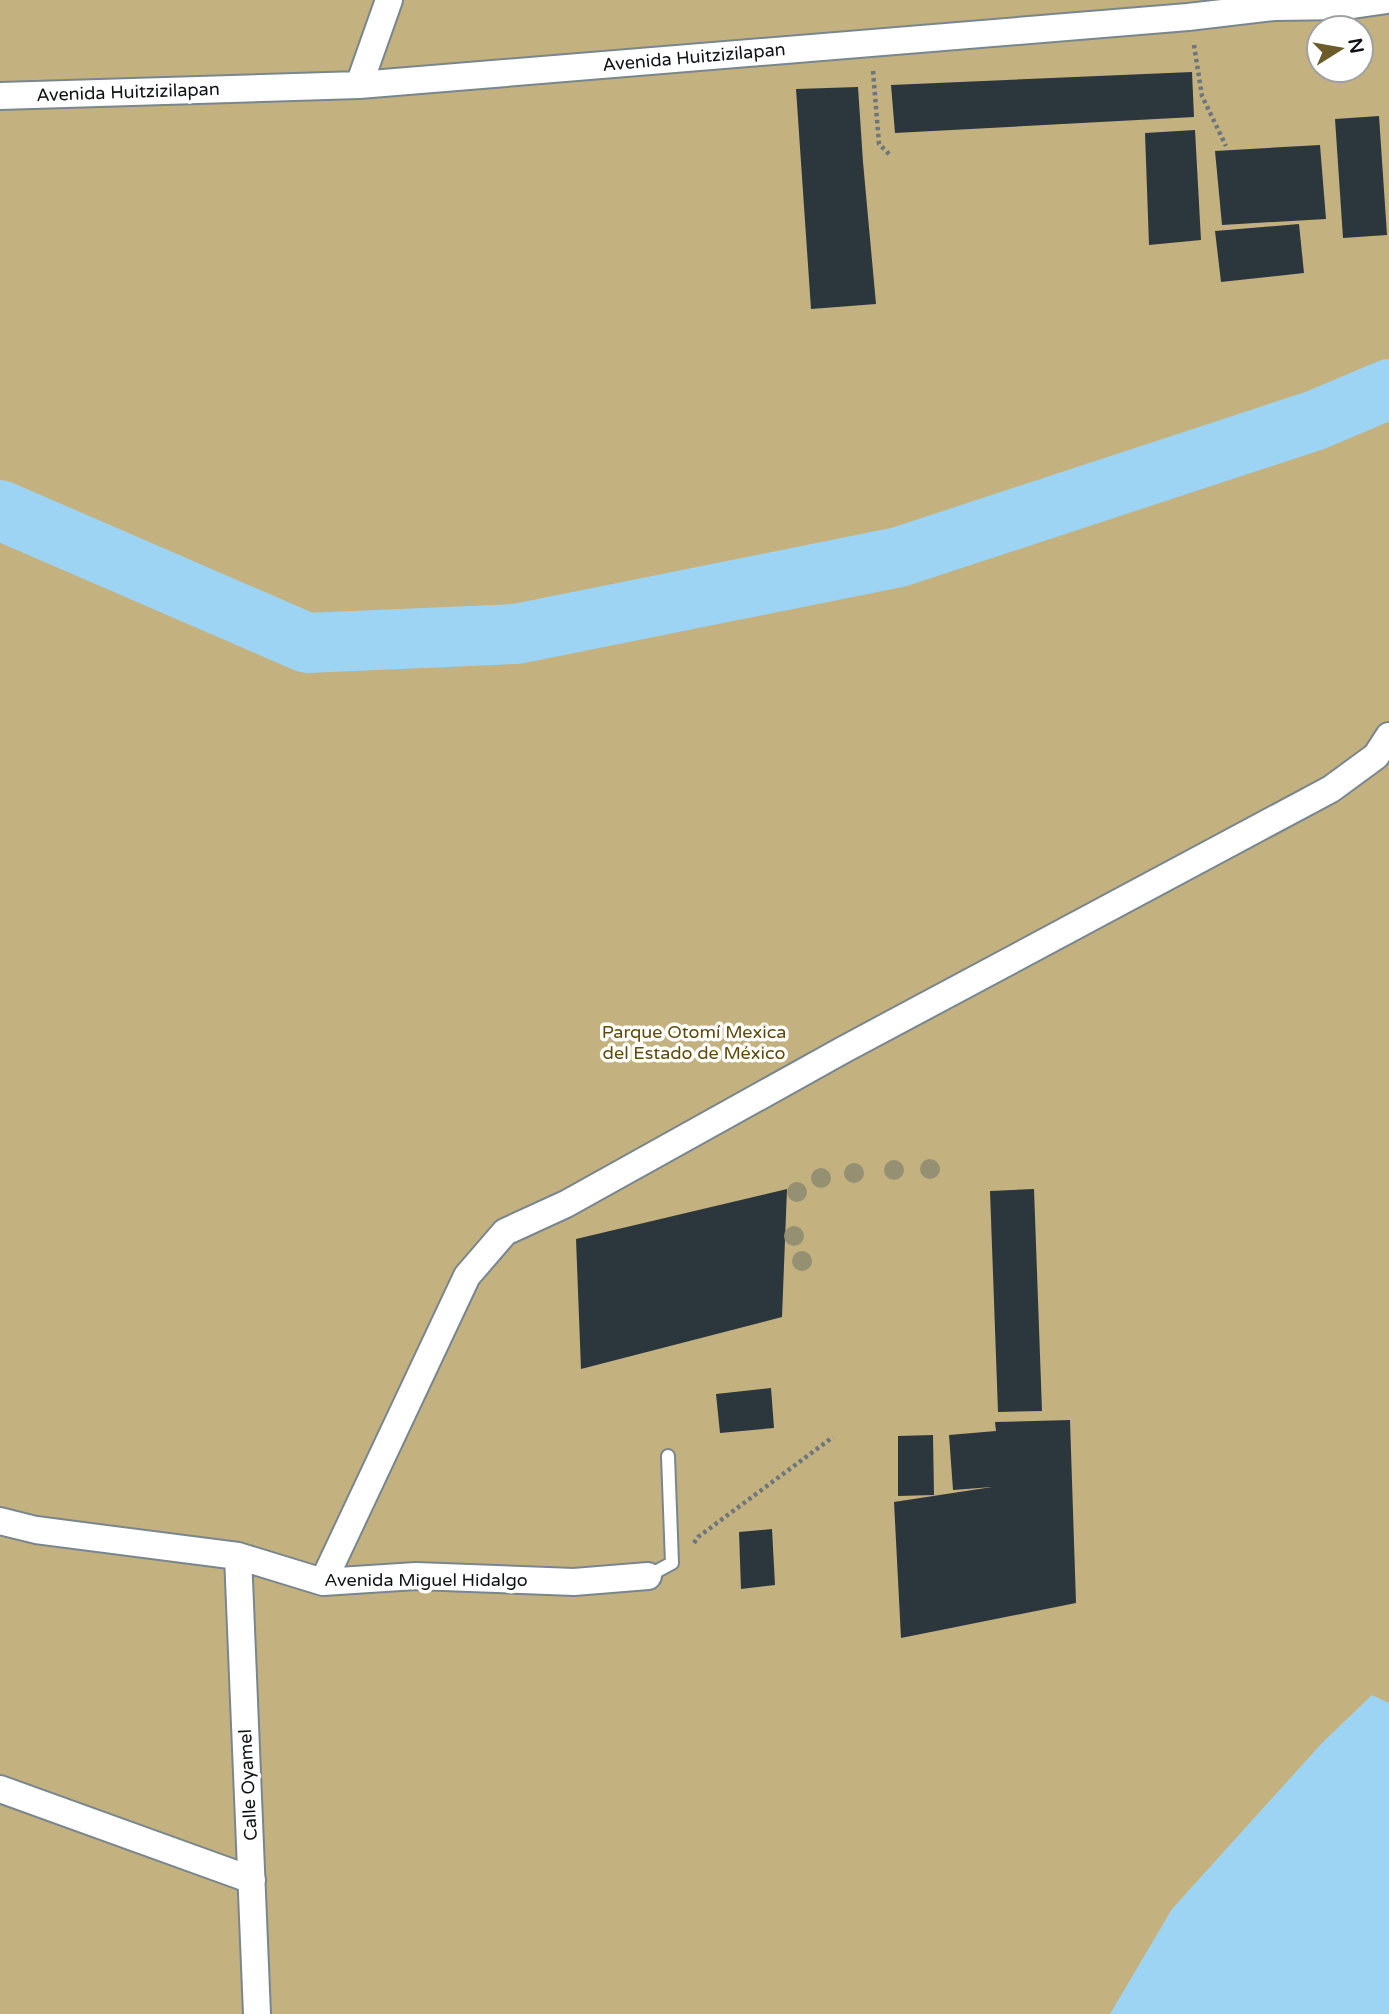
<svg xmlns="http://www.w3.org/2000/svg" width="1389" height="2014" font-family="'Varela Round',sans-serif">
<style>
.green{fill:#c4b180;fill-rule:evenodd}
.water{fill:#9dd4f3}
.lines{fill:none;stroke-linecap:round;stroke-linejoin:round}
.river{stroke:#9dd4f3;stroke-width:60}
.building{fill:#2c373d}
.lane-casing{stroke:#79868d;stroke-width:16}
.street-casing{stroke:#79868d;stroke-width:30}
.path{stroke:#6d767b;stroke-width:4.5;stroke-dasharray:3.5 3.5;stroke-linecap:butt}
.lane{stroke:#fff;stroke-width:12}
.street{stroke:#fff;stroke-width:26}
.tree{fill:#959071}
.labels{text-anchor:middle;stroke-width:7;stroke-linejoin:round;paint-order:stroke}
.street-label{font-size:18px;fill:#0f1316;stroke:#fff}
.park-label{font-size:18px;fill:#5e4a0a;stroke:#fff}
</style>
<rect width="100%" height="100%" fill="#d8e6ee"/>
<path class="green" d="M0,0H1389V2014H0ZM1319,28H1361V70H1319Z"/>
<path class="water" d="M1372,1695L1389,1703V2014H1110L1172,1909L1322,1743Z"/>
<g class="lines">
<path class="river" d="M0,510L307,643L516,634L899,557L1316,420L1389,389"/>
</g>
<path class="building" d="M1192,72L1194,117L895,133L891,85Z
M858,87L863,162L876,304L811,309L796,89Z
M1379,116L1387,235L1343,238L1335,119Z
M1195,130L1201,240L1149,245L1145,133Z
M1320,145L1326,219L1222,225L1215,151Z
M1299,224L1304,273L1221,282L1215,231Z
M787,1189L782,1317L581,1369L576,1239Z
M1034,1189L1042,1411L998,1412L990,1191Z
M771,1388L774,1428L720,1433L716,1394Z
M1070,1420L1076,1603L901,1638L894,1502L992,1487L953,1490L949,1435L996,1431L995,1422Z
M933,1435L934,1495L898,1496V1436Z
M772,1529L775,1585L741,1589L739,1532Z"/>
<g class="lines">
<g class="lane-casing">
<path id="lane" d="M648,1576L672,1563L668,1456"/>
</g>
<g class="street-casing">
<path id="street" d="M359,85L389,0
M0,96L359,85L1188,17L1274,7L1346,6L1387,0
M0,1521L36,1530L238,1556L323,1582L416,1576L574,1582L648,1576
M238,1556L257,2014
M323,1582L467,1276L505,1232L566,1204L843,1050L1331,789L1376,756L1389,736
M0,1789L252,1880"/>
</g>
<path class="path" d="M1194,45L1202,96L1226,146
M873,71L879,144L890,155
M694,1543L698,1537L833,1437"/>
<use href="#lane" class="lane"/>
<use href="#street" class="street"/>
</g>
<g class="tree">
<circle cx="930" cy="1169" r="10"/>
<circle cx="894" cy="1170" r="10"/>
<circle cx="854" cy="1173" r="10"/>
<circle cx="821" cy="1178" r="10"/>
<circle cx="797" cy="1192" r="10"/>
<circle cx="794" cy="1236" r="10"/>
<circle cx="802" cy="1261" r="10"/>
</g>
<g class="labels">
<g class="street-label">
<text transform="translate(694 57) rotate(-5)" y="6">Avenida Huitzizilapan</text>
<text transform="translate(128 92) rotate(-2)" y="6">Avenida Huitzizilapan</text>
<text x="426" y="1586">Avenida Miguel Hidalgo</text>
<text transform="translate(248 1785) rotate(-93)" y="6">Calle Oyamel</text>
</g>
<g class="park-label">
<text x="694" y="1038">Parque Otomí Mexica<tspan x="694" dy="21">del Estado de México</tspan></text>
</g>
</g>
<g transform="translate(1340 49) rotate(79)"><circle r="33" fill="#ffffff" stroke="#9fa1a2" stroke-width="2"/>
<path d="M0-5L12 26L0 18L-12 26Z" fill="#6d5c2a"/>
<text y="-10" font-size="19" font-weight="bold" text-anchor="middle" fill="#0f1316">N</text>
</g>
</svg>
